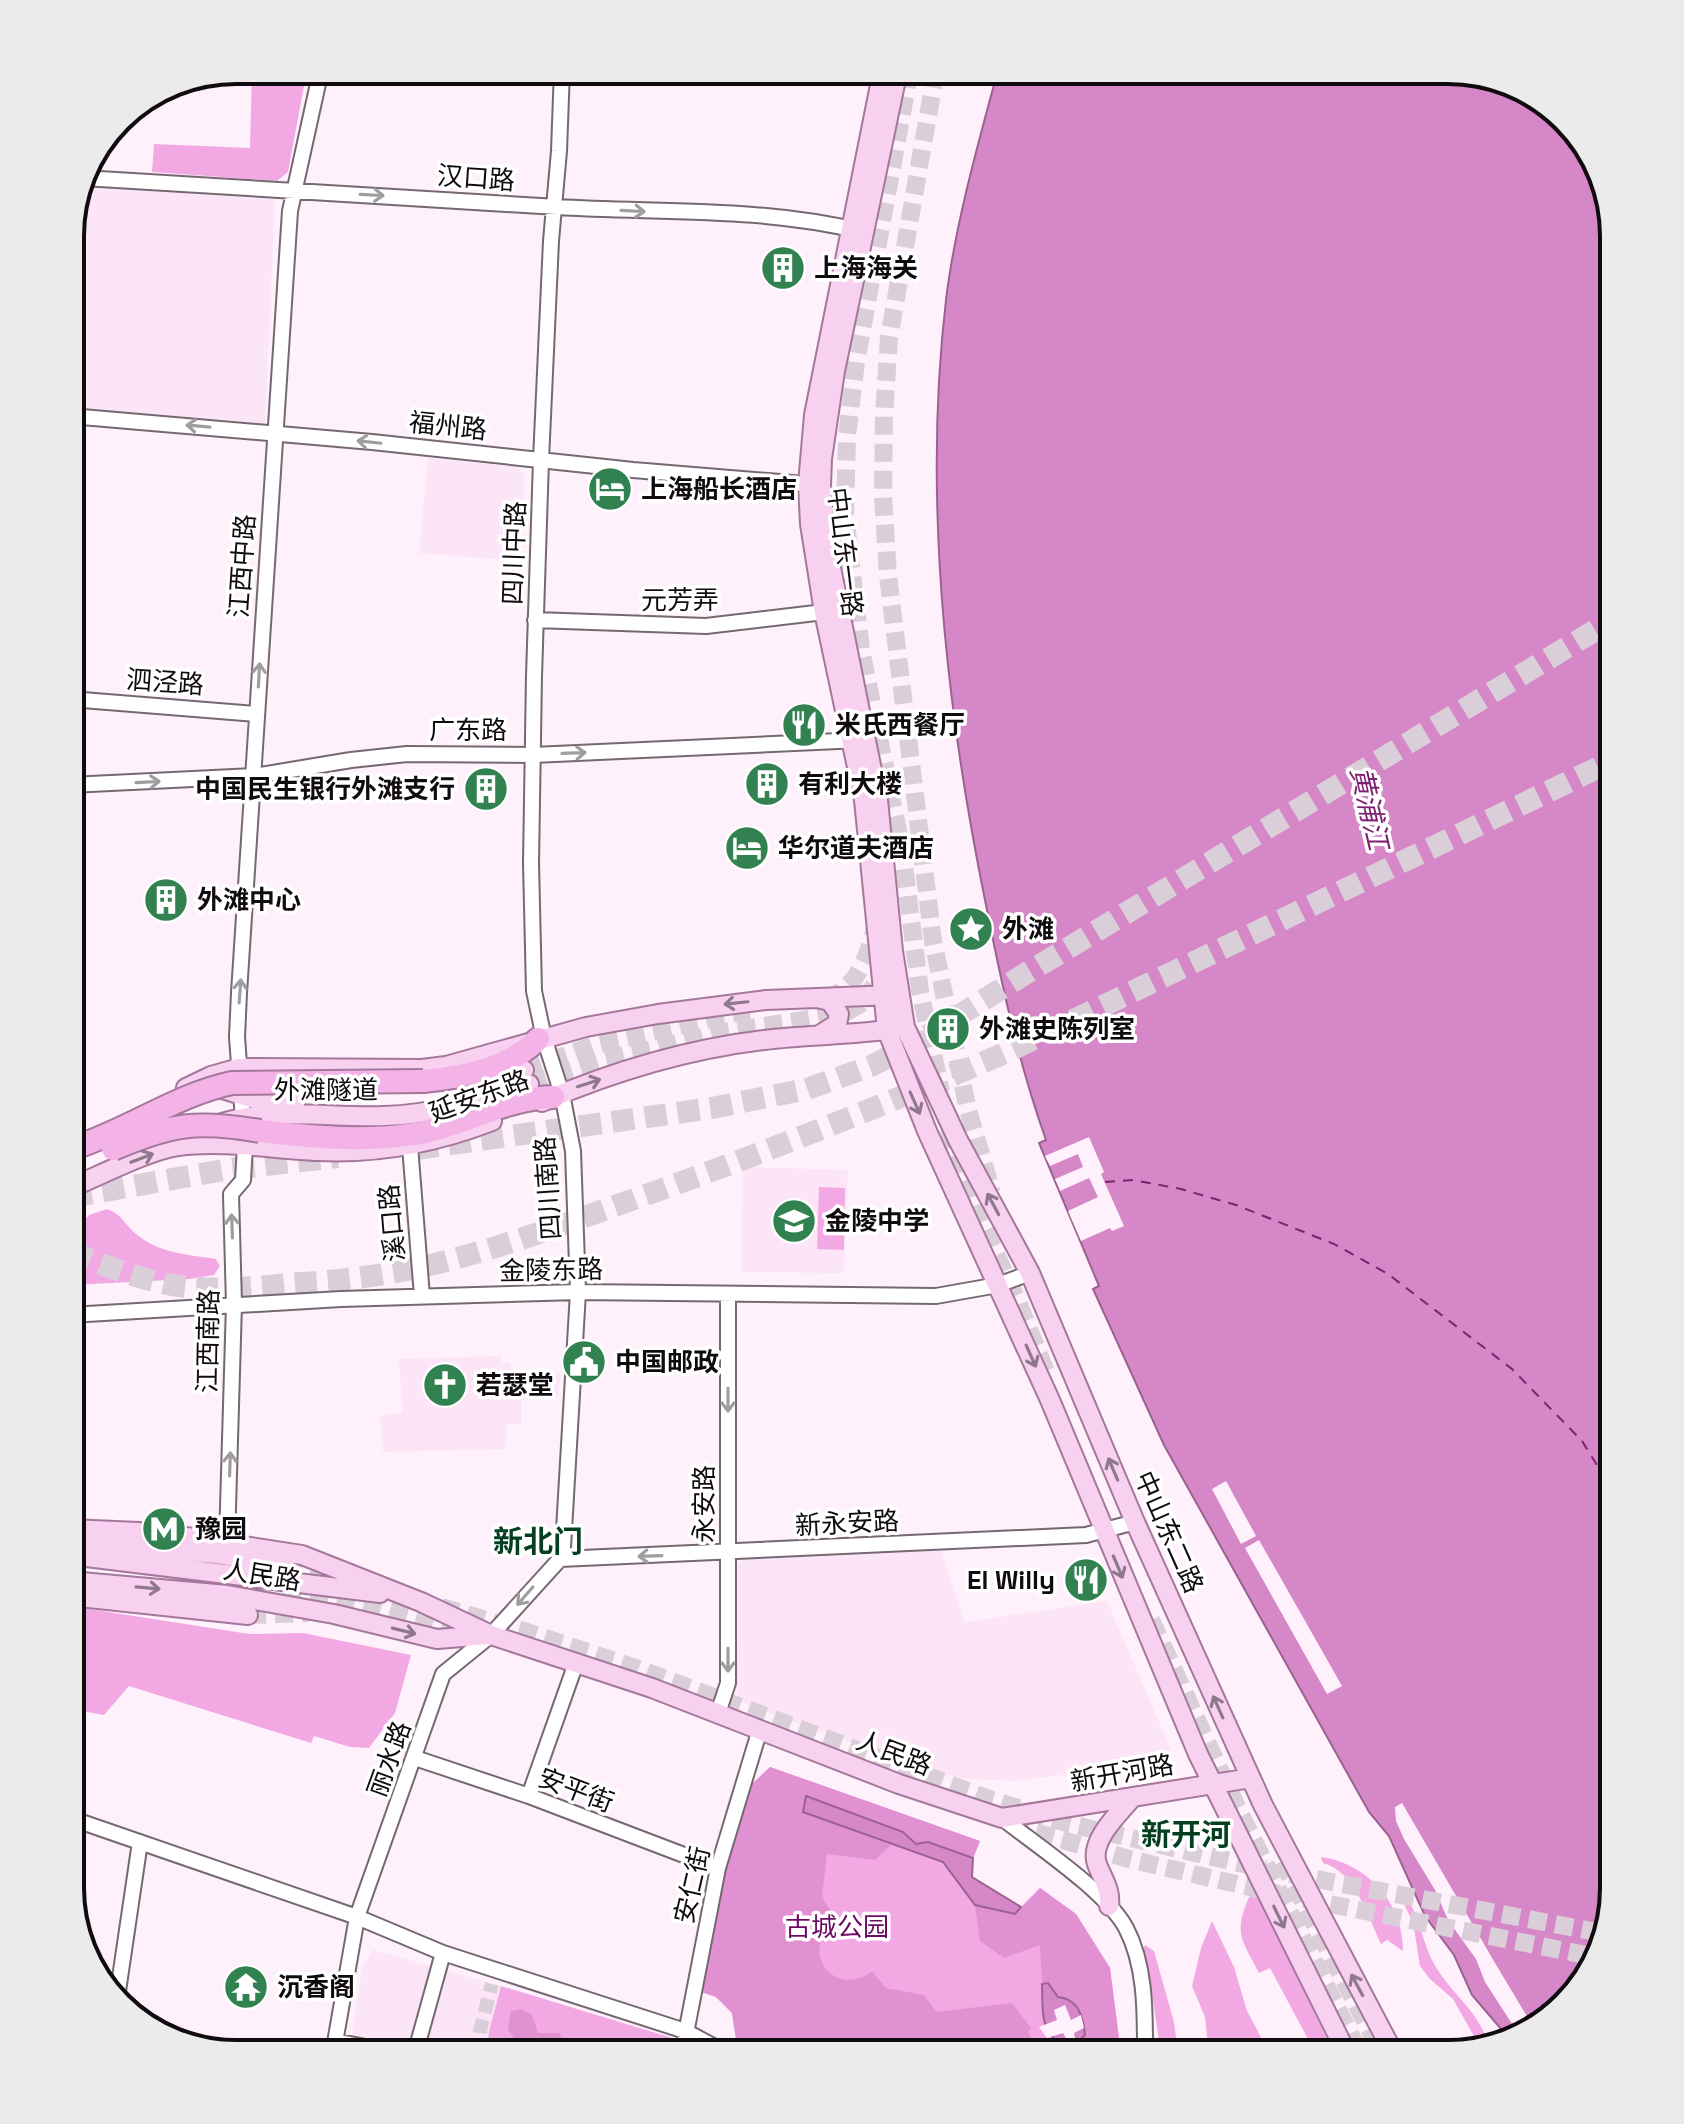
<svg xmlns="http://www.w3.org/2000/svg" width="1684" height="2124" font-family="'Space Grotesk','Noto Sans SC',sans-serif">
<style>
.built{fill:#fbe5f6}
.green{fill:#f2a9e3}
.forest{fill:#e191d2}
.water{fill:#d687c7;stroke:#9b6290;stroke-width:2}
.pier{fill:#fef1fb}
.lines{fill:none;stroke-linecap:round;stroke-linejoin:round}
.ferry{stroke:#7e2171;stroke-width:2;stroke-dasharray:10 8;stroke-linecap:butt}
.minor-tunnel{stroke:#daced8;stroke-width:14;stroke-dasharray:14 7;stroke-linecap:butt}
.major-tunnel{stroke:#daced8;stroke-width:18;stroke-dasharray:18 9;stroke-linecap:butt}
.highway-tunnel{stroke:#daced8;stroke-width:22;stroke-dasharray:22 11;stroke-linecap:butt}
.minor-casing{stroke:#766873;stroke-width:18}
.major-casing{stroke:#a4789b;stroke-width:22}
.highway-casing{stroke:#a4789b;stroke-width:26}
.minor{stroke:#fff;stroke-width:14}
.major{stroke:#f8d1f1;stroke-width:18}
.highway{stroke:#f4b3e7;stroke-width:22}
.highway-bridge-casing{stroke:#a4789b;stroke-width:26;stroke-linecap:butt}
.highway-bridge{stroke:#f4b3e7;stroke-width:22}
.oneway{stroke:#9f9d9f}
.oneway2{stroke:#90788b}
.labels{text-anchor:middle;stroke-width:7;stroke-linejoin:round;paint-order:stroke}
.street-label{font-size:26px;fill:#100b0f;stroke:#fff}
.poi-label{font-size:26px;font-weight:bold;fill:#100b0f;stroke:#fff;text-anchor:start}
.park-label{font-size:26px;fill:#6c0a61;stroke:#fff}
.water-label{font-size:28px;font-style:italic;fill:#7e2171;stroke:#fff}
.quarter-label{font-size:30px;font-weight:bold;fill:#033f20;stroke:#fff}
.rim{fill:none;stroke:#100b0f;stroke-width:4}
</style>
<rect width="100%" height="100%" fill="#fef1fb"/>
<path class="built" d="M81,187L275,199L265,424L70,408V224Z
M428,458L517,467L525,476L519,561L419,553Z
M743,1167L848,1170L844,1273L741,1272Z
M501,1356L502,1363H511V1373H560L558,1398L521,1400V1425L507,1424L505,1449L383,1452L380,1415L403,1413L399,1359Z
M940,1546L965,1622L1107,1601L1171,1750L1154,1763L1015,1781L968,1779L936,1773L742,1703L737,1695L738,1564L747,1556Z
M373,1950L501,1986L489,2031L487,2054H349L362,1969Z"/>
<path class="green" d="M252,70H307L288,172L277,181L152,172L154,144L250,148Z
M819,1187L845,1188L844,1250L817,1249Z
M107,1209C121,1213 126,1226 136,1234C158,1253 189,1255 216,1259L220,1266L214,1275L190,1279L72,1285L70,1237L89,1215Z
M70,1606L249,1634L303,1633L411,1655L395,1713L369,1748L350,1747L314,1736L311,1743L129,1686L104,1715L70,1709Z
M770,1767L980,1841L973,1858L972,1877L1021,1907L1040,1888L1076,1914L1110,1968L1121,2054H755L737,2046L732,2013L716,1997L693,1989Z
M1321,1857C1367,1863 1404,1904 1403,1951L1387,1940L1381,1944C1368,1917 1355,1871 1323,1863Z
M1396,1888C1419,1904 1420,1936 1432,1960C1449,1993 1476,2007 1488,2042L1479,2045L1453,1999L1430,1979L1420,1966L1413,1922Z
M1252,1896L1257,1898L1268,1916L1334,2054H1316L1270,1968L1259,1973C1242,1939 1233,1935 1249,1897Z
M1212,1921L1234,1967L1247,2011L1270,2054H1209L1205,2017L1192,1986L1201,1948Z
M1145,1945L1154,1951L1174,2022L1178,2054H1161L1150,1980L1141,1954Z
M501,1986L679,2040L678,2054H487L489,2031Z"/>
<path class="forest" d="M770,1767L980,1841L973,1858L928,1842L916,1844L903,1832L807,1797L803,1812L891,1845L875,1860L827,1854L822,1897L837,1921C796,1948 834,2001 872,1971L886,1988L924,1995L936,2012L1012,2003L1032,2029L1028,2031L1033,2043C1059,2051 1061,2049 1085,2035L1080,2010L1058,1997L1048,1983L1042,1984L1040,1945L1004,1958L980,1941L975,1905L1015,1914L1040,1888L1076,1914L1110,1968L1121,2054H755L737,2046L732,2013L716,1997L693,1989L742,1793Z
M522,2009L532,2015L538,2033H559L562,2038L547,2040L541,2050L542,2054H521L518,2043L508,2030L511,2011Z"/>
<path class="water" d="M998,70H1459L1531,92L1586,144L1614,236V1889L1592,1971L1540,2026L1507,2036L1472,1995L1454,1955L1425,1916L1389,1836L1369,1812L1164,1445L1093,1289L1099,1286L1039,1143L1046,1140C1018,1062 1001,981 985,900C946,708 923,495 946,300C955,225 978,144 998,70Z
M806,1796L903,1832L916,1844L928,1842L973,1858L972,1877L1021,1907L1015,1914L975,1905L943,1862L803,1812Z
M1048,1983L1058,1997C1079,1999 1083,2017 1085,2035L1073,2047L1063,2048C1039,2027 1043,2014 1042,1984Z"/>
<path class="pier" d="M1089,1137L1104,1172L1101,1174L1124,1226L1112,1231L1110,1228L1081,1241L1068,1211L1098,1197L1089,1178L1060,1191L1059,1188L1055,1179L1083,1167L1078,1154L1050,1166L1045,1156Z
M1226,1481L1256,1536L1241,1544L1212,1489Z
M1259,1540L1342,1686L1327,1694L1245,1548Z
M1402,1803L1495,1963L1534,2028L1518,2033L1485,1982L1476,1959L1448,1920L1435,1890L1404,1839L1396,1821L1395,1807Z
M1065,2005L1071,2020L1081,2015L1084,2028L1074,2033L1075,2038L1068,2042L1063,2033L1047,2038L1039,2027L1057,2020L1054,2010Z"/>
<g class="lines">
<path class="ferry" d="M1105,1182L1133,1180L1181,1189L1236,1205L1334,1244L1388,1274L1512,1369L1582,1441L1614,1492"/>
<path class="minor-tunnel" d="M478,2054L480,2031L492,1984"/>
<path class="major-tunnel" d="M910,70L856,362L847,436L845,515L861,650L902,850L920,991L941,1092
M936,70L889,338L884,415L883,497L888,576L933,941L968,1110L992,1192
M826,999C858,989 869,953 876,924
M524,1070L592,1046L749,1010
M529,1084L606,1060L725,1032L843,1014L859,1005L874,986
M949,1129C964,1191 987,1234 1013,1291C1025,1318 1035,1345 1046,1372
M284,1564L339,1575
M284,1589L378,1607L466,1630
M441,1607L524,1631L636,1668L992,1800L1070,1824L1265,1869
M248,1615L308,1613
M1151,1620L1237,1807L1360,2054
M1010,1825L1129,1859L1279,1894
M1282,1861L1382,2054
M1290,1874L1602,1933
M1304,1899L1596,1957"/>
<path class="highway-tunnel" d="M416,1149L712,1108L807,1089L871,1066L907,1048L1025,974L1614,619
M70,1197L230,1169L338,1157
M70,1251C101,1265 134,1277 167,1284C206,1292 249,1288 288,1284C333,1281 377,1277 421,1267C502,1249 580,1218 657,1191C776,1148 892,1102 1007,1052L1614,760"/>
<g class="minor-casing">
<path id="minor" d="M83,178C241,188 399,198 557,207C657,213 762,207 860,231
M70,416L372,442L633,470L817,485
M535,620L706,626L824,612
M70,699L257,714
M70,785L254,776L351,760L407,754L533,755L860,740
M410,1146L422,1296
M70,1315L341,1299L578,1292L936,1296L998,1285L1030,1273
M227,1542L234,1304L231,1194L243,1180L245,1146L237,1037L239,993L290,211L321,70
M560,1559L1086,1535L1135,1522
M718,1713L728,1683V1294
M415,1758L529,1796L718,1868
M529,1796L576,1663
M70,1818L357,1917L443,1953L685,2031L728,2054
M1002,1818C1036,1845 1106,1891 1126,1928C1146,1966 1145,2013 1145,2054
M117,1998L140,1842
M335,2041L401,2054
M333,2054L357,1917L443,1674L491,1635L560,1559L563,1547L578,1292L573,1151L562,1094L544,1038L534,991L531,863L534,676L541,460L551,241L559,151L562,70
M415,2054L443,1953
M682,2054L718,1868L760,1729"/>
</g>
<g class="major-casing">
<path id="major" d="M883,70L814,415L808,484L810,524L824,612L864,800L887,1030L927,1131L1050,1400L1198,1754L1347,2054
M898,70L835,371L822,459L821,485L826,543L878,800L893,951L905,1027L958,1140L1030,1273L1135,1522L1263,1805L1394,2054
M817,998L830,1001L839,1014L837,1024L821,1034
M486,1086L524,1070
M186,1088L211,1076L239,1068L422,1069L446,1066L586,1027L658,1014L766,1000L893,995
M219,1088L261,1101L295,1104
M542,1102C612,1072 689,1049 764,1040C809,1034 854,1036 898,1028
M222,1123C273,1107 331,1118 384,1116C432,1115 483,1100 529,1084
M70,1188C99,1176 149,1150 178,1146C224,1140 272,1149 318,1151C379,1154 435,1143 492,1121
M70,1529L161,1533L302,1555L421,1602L491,1635L652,1688L899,1784L1002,1818L1251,1778
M70,1541L216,1554L284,1564
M70,1555L380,1593
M70,1581L227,1595L334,1614L437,1639L488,1635
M70,1596L248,1615
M1109,1906C1111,1889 1103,1880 1097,1864C1089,1842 1117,1815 1131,1799"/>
</g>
<g class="highway-casing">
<path id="highway" d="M423,1081C464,1077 508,1069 538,1039
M260,1131C310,1137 364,1142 415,1134C463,1126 504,1098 553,1097"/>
</g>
<use href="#minor" class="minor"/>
<use href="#major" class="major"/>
<use href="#highway" class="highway"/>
<g class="highway-bridge-casing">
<path id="highway-bridge" d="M70,1149C126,1132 175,1095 232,1083L423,1081
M113,1149C171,1124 197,1120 260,1131"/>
</g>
<use href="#highway-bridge" class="highway-bridge"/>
</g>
<defs><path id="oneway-shaft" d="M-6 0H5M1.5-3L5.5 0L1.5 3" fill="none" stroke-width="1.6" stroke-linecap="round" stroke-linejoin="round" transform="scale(2)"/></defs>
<g class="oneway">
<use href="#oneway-shaft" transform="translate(372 195) rotate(3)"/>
<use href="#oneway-shaft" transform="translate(633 211) rotate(3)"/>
<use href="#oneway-shaft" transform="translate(198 426) rotate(-175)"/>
<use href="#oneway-shaft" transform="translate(369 442) rotate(-174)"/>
<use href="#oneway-shaft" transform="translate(259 675) rotate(-87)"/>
<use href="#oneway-shaft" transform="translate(574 753) rotate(-2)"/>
<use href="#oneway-shaft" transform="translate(148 782) rotate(-3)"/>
<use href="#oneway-shaft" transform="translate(240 991) rotate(-86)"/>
<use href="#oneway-shaft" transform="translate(232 1226) rotate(-92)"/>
<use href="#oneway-shaft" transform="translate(728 1400) rotate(90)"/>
<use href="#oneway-shaft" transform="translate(230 1464) rotate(-88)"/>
<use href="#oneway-shaft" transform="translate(650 1556) rotate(178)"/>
<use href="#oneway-shaft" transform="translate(525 1596) rotate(131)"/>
<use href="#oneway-shaft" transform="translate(728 1660) rotate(90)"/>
</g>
<g class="oneway2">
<use href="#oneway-shaft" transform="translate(736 1003) rotate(174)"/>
<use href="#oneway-shaft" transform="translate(589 1083) rotate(-18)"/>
<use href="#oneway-shaft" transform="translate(915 1103) rotate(66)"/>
<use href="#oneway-shaft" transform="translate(142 1158) rotate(-21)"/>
<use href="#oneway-shaft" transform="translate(993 1204) rotate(-118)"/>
<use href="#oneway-shaft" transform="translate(1031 1356) rotate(66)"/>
<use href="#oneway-shaft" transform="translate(1113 1469) rotate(-113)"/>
<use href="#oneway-shaft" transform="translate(1118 1567) rotate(67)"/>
<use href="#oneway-shaft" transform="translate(148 1588) rotate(5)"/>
<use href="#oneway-shaft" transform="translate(404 1631) rotate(14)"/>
<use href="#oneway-shaft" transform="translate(1218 1707) rotate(-114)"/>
<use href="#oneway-shaft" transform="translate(1279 1917) rotate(64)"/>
<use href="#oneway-shaft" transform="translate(1357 1985) rotate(-118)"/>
</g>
<defs>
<g id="building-disc" transform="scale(2.3)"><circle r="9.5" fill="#328151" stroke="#fff"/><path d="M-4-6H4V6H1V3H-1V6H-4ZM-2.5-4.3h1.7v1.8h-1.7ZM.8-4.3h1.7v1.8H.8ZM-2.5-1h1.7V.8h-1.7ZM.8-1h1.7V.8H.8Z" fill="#fff"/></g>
<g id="hotel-disc" transform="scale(2.3)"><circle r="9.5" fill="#328151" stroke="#fff"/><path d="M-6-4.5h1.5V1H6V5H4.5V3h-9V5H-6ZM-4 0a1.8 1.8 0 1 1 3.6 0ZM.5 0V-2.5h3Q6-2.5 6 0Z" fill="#fff"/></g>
<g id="restaurant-disc" transform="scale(2.3)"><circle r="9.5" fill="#328151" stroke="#fff"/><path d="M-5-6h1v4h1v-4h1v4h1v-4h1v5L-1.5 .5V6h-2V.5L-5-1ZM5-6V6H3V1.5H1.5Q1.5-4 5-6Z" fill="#fff"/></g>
<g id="sight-disc" transform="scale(2.3)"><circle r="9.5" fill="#328151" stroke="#fff"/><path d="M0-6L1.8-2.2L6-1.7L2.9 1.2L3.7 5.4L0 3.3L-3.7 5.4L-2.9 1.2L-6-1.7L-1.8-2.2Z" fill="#fff"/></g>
<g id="school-disc" transform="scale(2.3)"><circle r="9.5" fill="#328151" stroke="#fff"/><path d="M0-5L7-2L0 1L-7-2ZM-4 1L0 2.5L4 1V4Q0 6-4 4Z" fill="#fff"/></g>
<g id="civic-disc" transform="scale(2.3)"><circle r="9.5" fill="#328151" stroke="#fff"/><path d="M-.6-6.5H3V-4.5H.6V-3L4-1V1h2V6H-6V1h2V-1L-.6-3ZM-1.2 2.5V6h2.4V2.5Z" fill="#fff"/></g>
<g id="church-disc" transform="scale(2.3)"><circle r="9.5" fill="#328151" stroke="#fff"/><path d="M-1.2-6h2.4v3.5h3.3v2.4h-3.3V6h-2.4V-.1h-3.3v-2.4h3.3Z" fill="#fff"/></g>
<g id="metro-disc" transform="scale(2.3)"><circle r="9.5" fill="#328151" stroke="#fff"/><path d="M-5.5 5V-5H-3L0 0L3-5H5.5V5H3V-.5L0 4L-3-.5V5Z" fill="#fff"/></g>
<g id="temple-disc" transform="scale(2.3)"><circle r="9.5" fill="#328151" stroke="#fff"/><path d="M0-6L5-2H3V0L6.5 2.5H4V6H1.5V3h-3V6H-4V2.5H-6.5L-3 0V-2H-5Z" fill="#fff"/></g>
</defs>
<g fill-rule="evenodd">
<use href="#building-disc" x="783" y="268"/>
<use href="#hotel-disc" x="610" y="489"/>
<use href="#restaurant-disc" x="804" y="725"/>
<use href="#building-disc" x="767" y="784"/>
<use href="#building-disc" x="486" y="789"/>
<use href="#hotel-disc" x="747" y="848"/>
<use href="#building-disc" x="166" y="900"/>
<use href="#sight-disc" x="971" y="929"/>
<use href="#building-disc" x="948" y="1029"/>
<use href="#school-disc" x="794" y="1221"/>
<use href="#civic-disc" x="584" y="1362"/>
<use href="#church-disc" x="445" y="1385"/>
<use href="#metro-disc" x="164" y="1529"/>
<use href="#restaurant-disc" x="1086" y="1580"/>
<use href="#temple-disc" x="246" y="1987"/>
</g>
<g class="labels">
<g class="street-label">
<text transform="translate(476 178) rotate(4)" y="9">汉口路</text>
<text transform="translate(448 426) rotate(6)" y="9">福州路</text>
<text transform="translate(845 552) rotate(83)" y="9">中山东一路</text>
<text transform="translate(514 553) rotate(-88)" y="9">四川中路</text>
<text transform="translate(242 566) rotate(-86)" y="9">江西中路</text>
<text x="680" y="609">元芳弄</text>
<text transform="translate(165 682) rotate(4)" y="9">泗泾路</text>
<text x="468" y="739">广东路</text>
<text x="326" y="1099">外滩隧道</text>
<text transform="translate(479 1096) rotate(-20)" y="9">延安东路</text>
<text transform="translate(548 1188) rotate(-94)" y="9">四川南路</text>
<text transform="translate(392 1223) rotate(-95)" y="9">溪口路</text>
<text transform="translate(551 1270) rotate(-1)" y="9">金陵东路</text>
<text transform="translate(208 1341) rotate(-89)" y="9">江西南路</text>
<text transform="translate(704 1504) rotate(-90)" y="9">永安路</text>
<text transform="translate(847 1523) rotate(-3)" y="9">新永安路</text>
<text transform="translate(1169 1532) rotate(66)" y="9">中山东二路</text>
<text transform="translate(262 1575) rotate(9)" y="9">人民路</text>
<text transform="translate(894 1753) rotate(21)" y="9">人民路</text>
<text transform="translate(389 1759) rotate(-70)" y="9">丽水路</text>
<text transform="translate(1122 1773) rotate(-10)" y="9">新开河路</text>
<text transform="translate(576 1790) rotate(21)" y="9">安平街</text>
<text transform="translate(692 1885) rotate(-77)" y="9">安仁街</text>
</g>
<g class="poi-label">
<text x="814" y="277">上海海关</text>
<text x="641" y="498">上海船长酒店</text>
<text x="835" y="734">米氏西餐厅</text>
<text x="798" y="793">有利大楼</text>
<text x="455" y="798" text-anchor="end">中国民生银行外滩支行</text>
<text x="778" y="857">华尔道夫酒店</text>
<text x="197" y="909">外滩中心</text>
<text x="1002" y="938">外滩</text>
<text x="979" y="1038">外滩史陈列室</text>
<text x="825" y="1230">金陵中学</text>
<text x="615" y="1371">中国邮政</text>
<text x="476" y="1394">若瑟堂</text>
<text x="195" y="1538">豫园</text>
<text x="1055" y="1589" text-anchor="end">El Willy</text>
<text x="277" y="1996">沉香阁</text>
</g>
<g class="park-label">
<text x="837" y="1936">古城公园</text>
</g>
<g class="water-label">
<text transform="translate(1370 808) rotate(77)" y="10">黄浦江</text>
</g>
<g class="quarter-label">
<text x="538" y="1552">新北门</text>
<text x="1186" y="1845">新开河</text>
</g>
</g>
<path d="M0 0H1684V2124H0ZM236 84H1448A152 152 0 0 1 1600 236V1888A152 152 0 0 1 1448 2040H236A152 152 0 0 1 84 1888V236A152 152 0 0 1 236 84Z" fill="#ecebec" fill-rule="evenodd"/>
<path class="rim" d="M236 84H1448A152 152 0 0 1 1600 236V1888A152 152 0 0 1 1448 2040H236A152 152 0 0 1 84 1888V236A152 152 0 0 1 236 84Z"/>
</svg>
